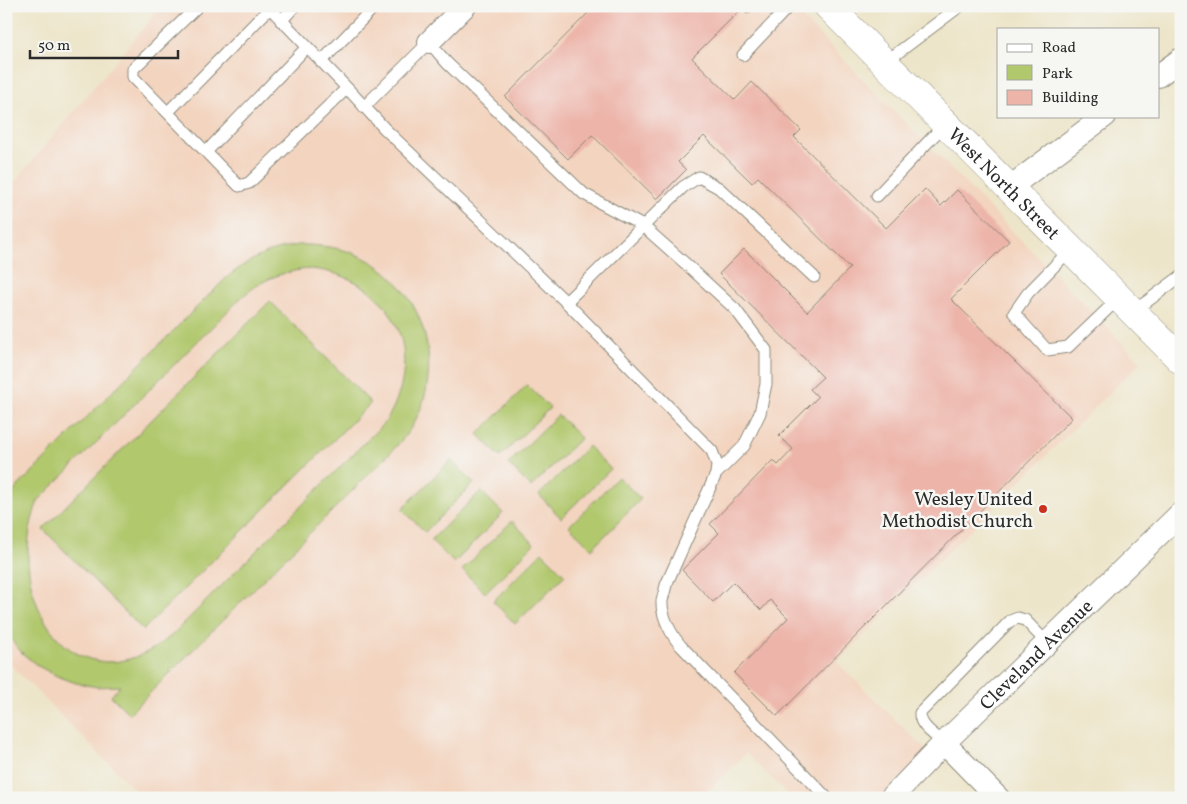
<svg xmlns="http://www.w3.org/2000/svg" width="1187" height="804" font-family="Vollkorn,serif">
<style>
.built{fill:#f3d4bf}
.green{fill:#b1c86d;stroke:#6e7a4c;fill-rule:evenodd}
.building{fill:#edb4a9}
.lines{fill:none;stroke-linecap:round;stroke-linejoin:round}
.service-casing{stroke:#8c887a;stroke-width:13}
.minor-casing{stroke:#8c887a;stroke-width:24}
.secondary-casing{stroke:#8c887a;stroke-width:29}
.service{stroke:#fff;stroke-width:11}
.minor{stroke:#fff;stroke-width:22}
.secondary{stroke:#fff;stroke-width:28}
.poi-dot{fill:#c8321e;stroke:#f6f6f2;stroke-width:2}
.labels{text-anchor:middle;stroke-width:5;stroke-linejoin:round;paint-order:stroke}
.street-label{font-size:19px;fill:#2b2b2b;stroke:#f6f6f2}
.poi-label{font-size:19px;fill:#2b2b2b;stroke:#f6f6f2;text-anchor:end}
</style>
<rect width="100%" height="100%" fill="#f6f6f2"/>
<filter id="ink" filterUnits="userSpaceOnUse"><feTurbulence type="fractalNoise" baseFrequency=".02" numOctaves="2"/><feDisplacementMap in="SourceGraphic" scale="10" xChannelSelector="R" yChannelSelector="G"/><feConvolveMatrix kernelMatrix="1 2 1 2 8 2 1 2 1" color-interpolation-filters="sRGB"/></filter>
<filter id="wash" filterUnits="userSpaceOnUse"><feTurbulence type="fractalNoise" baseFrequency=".0096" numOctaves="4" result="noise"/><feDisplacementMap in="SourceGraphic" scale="20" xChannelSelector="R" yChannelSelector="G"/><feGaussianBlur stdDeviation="1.12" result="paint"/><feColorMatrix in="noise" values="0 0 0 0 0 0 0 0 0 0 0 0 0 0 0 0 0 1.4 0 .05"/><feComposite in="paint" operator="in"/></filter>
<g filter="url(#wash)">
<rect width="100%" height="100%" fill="#ede5c9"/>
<path class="built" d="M162,6H791L1141,362L837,662L927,751L881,798H791L746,753L701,798H143L6,660V192Z"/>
<path class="green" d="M299,245C320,245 340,247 360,256C419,282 445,357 418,415C412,428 403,439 394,449L129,714L111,696L120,686L97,687L76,683L57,676L38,666L22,653L9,637L6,633V500L20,484L225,279C249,259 268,250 299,245ZM310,269C391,276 429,351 386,421L171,636C75,715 0,597 38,501L243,296C263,279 283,271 310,269Z
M270,301L371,403L143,630L43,529Z
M527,385L550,408L500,457L478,434Z
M558,415L581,438L531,487L508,464Z
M588,446L611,469L561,518L539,495Z
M451,460L474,483L425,532L402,509Z
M618,477L641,499L592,549L569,526Z
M481,491L503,513L454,563L431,540Z
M512,521L534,544L485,593L462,570Z
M542,552L565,575L515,624L493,601Z"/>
<g id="blocks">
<path class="building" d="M595,6H755L748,14L742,8L692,58L735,100L752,82L801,130L794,137L886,228L925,189L941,206L957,190L1009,241L951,299L1072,418L777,716L734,673L788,618L770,600L761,610L733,582L713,602L682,570L719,533L710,524L773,460L778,465L793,449L779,436L818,397L810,389L823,377L719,274L744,249L807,312L850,268L758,177L752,183L704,136L678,162L686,170L657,199L592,135L568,159L505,97Z"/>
</g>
</g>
<g filter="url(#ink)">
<use href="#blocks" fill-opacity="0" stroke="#8c887a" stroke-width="1"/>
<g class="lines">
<g class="service-casing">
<path id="service" d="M198,6L133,69V77L239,186L249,183L347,88
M268,6L347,88L385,129L566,302L712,451L717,465L716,474L666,585C665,590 663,596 662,601C661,616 672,636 681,646L827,798
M281,21L295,6
M743,55L789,6
M321,62L375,6
M884,63L960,6
M364,107L429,42L447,63L584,194L643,226L686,264L735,309L766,350V384L760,413L744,446L716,474
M168,112L270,8
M206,152L307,47
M877,196L944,125
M1070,250L1028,293L1014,313L1047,350L1068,347L1119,298
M566,302L683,187L699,177L719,188L814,277
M1133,312L1181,276
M944,743C935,735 919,726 920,713L1010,621L1018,618L1025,620L1047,643"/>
</g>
<g class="minor-casing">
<g id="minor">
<path d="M429,42L465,6"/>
<path d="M1158,76L1181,59"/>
<path d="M1009,188L1105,116"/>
<path d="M944,743L998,798"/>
<path id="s1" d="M891,798L944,743L1181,513"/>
</g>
</g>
<g class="secondary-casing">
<g id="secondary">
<path id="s2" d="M828,6L1181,360"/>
</g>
</g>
<use href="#service" class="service"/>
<use href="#minor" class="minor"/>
<use href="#secondary" class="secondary"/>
</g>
</g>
<circle class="poi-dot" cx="1043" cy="509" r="5"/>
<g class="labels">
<g class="street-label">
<text dy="7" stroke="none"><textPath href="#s2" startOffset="250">West North Street</textPath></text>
<text dy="7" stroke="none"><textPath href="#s1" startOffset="204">Cleveland Avenue</textPath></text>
</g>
<g class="poi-label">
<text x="1033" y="505">Wesley United<tspan x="1033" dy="22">Methodist Church</tspan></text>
</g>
</g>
<rect width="1187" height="804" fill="none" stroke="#f6f6f2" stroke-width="25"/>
<rect x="997" y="28" width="162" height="90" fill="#f6f6f2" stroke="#a5a5a2"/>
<rect x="1007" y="44" width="25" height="8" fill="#ffffff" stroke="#a5a5a2"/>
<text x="1042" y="52" font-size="15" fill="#2b2b2b">Road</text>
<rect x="1007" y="65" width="25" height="15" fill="#b1c86d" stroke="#a5a5a2"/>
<text x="1042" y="78" font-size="15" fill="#2b2b2b">Park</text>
<rect x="1007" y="90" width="25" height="15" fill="#edb4a9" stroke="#a5a5a2"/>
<text x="1042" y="102" font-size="15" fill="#2b2b2b">Building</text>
<path d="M30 50v8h148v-8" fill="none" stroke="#2b2b2b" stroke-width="2.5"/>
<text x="38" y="50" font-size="15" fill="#2b2b2b" stroke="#f6f6f2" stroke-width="4" paint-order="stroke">50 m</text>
</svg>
